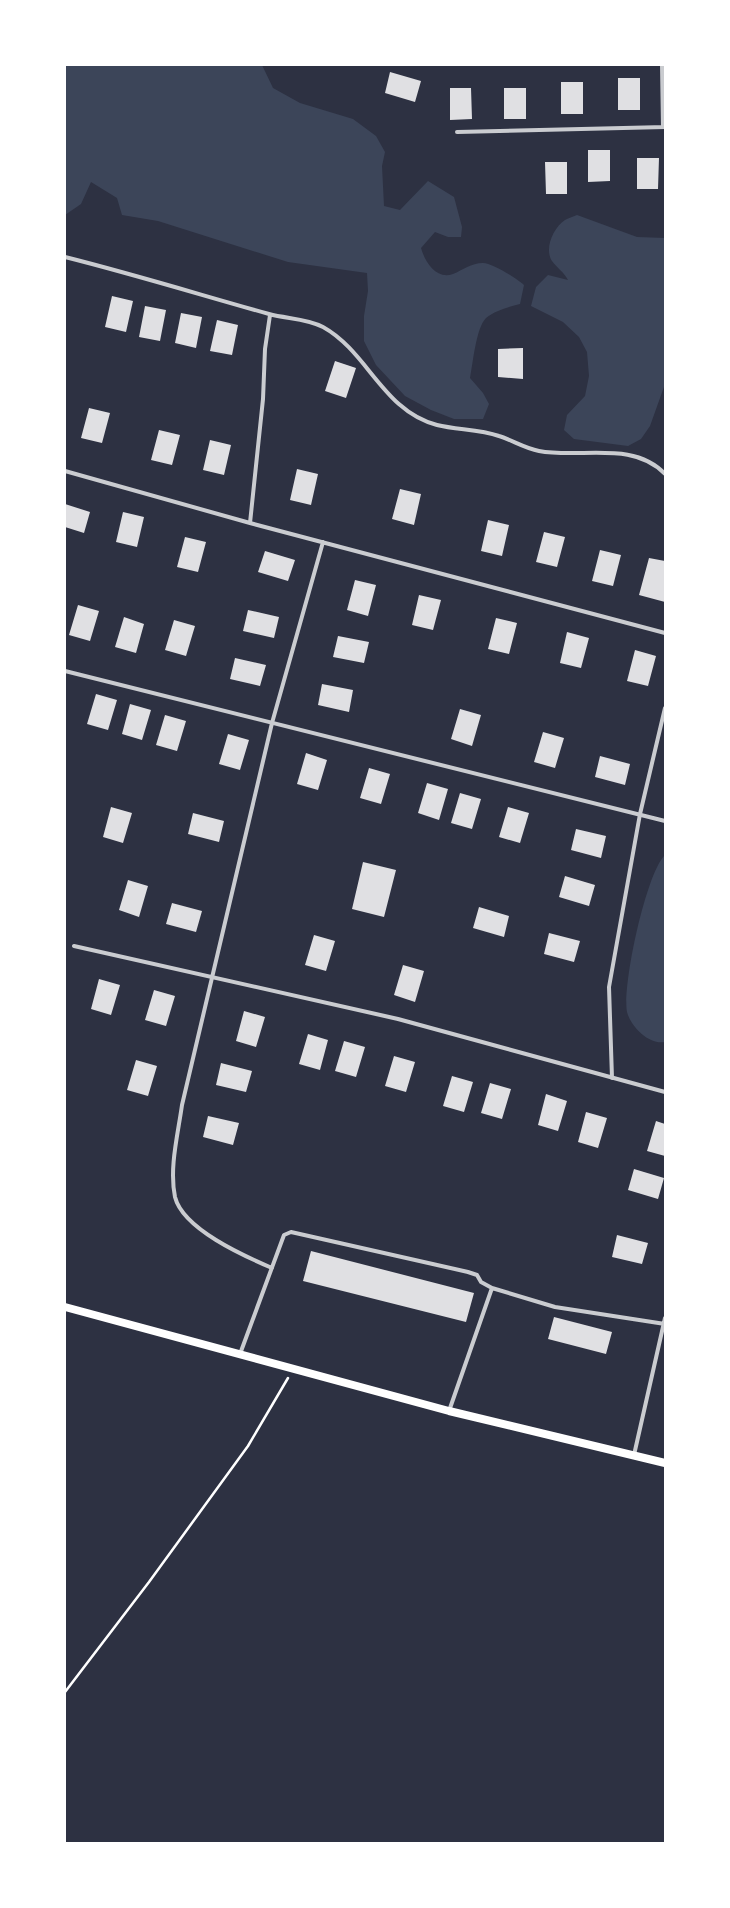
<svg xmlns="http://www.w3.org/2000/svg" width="730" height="1908" font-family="'Golos Text',sans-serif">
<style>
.green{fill:#3c4559}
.building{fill:#e0e0e3}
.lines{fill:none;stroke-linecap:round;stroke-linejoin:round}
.path{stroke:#fff;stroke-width:2.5}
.minor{stroke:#caccd0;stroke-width:4}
.secondary{stroke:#fff;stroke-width:8}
</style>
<rect width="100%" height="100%" fill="#2d3142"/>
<path class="green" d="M65,65H262L273,88L300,103L353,119L376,136L385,152L382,166L384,206L400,210L428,181L454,197L462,227L461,237H448L435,232L421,248C425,262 436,280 453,274C463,270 471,263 483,263C492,263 516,278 524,285L520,304C509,307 496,310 486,318C476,328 473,363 470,378L483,393L489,404L483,419H454L431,410L405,396L376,365L364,341V316L368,291L367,273L288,262L158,221L122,215L117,198L91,182L81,204L65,215Z
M577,215L637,237L665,238V384L650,426L641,439L628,446L574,439L564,430L567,415L585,396L589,376L587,352L579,337L563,322L531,306L536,287L548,275L568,280C564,272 557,268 552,261C544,249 553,228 565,220C568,218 573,217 577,215Z
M665,855V1042C649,1045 631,1027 627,1012C622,986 646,873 665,855Z"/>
<path class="building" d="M390,72L421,81L415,102L385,93Z
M618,78H640V110H618Z
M561,82H583V114H561Z
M450,88H471L472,119L450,120Z
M504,88H526V119H504Z
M588,150H610V181L588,182Z
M637,158H659L658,189H637Z
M545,162H567V194H546Z
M112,296L133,301L126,332L105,327Z
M145,306L166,310L160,341L139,337Z
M181,313L202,317L196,348L175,343Z
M217,320L238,325L232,355L210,351Z
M523,348V379L498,377V349Z
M335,361L356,368L346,398L325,391Z
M89,408L110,413L102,443L81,438Z
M159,430L180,435L172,465L151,460Z
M210,440L231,445L224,475L203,470Z
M297,469L318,474L311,505L290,500Z
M400,489L421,494L414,525L392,519Z
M65,504L90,512L84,533L65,527Z
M123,512L144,517L137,547L116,542Z
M488,520L509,525L502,556L481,551Z
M544,532L565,537L557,567L536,562Z
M185,537L206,542L198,572L177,567Z
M600,550L621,555L613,586L592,581Z
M265,551L295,560L288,581L258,572Z
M649,558L665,561V602L639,595Z
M355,580L376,585L368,616L347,610Z
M419,595L441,600L433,630L412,625Z
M78,605L99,611L90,641L69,635Z
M248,610L279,617L274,638L243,631Z
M124,617L144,624L136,653L115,647Z
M496,618L517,623L509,654L488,649Z
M174,620L195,626L186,656L165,650Z
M567,632L589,638L581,668L560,663Z
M338,636L369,642L364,663L333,657Z
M635,650L656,656L648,686L627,681Z
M235,658L266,665L260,686L230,679Z
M322,684L353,690L349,712L318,705Z
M96,694L117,700L108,730L87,724Z
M130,704L151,710L142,740L122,734Z
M460,709L481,715L472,746L451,739Z
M165,715L186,721L177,751L156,745Z
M543,732L564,738L555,768L534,762Z
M228,734L249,740L240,770L219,764Z
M306,753L327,760L318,790L297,784Z
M600,756L630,764L625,785L595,777Z
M369,768L390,774L381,804L360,798Z
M427,783L448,789L439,820L418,813Z
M460,793L481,799L472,829L451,823Z
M111,807L132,813L123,843L103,837Z
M508,807L529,813L520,843L499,837Z
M193,813L224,821L219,842L188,834Z
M576,829L606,836L601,858L571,850Z
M363,862L396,870L384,917L352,909Z
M565,876L595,885L589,906L559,897Z
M128,880L148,886L139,917L119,910Z
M172,903L202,911L196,932L166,924Z
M479,907L509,916L504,937L473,928Z
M549,933L580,941L574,962L544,954Z
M314,935L335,941L326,971L305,965Z
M403,965L424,971L415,1002L394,995Z
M99,979L120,985L111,1015L91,1009Z
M154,990L175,996L166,1026L145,1020Z
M244,1011L265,1017L256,1047L236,1041Z
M308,1034L328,1040L320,1070L299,1064Z
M344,1041L365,1047L356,1077L335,1071Z
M394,1056L415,1062L406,1092L385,1086Z
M136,1060L157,1066L148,1096L127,1090Z
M221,1063L252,1071L246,1092L216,1085Z
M452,1076L473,1082L464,1112L443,1106Z
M490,1083L511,1089L502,1119L481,1113Z
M546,1094L567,1101L558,1131L538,1125Z
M586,1112L607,1118L598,1148L578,1142Z
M208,1116L239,1123L233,1145L203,1137Z
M656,1121L665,1124V1156L647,1151Z
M634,1169L664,1178L658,1199L628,1190Z
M617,1235L648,1243L642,1264L612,1257Z
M311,1251L474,1293L466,1322L303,1281Z
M554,1317L612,1332L606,1354L548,1339Z"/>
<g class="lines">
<path class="path" d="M65,1692L149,1582L248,1446L288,1378"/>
<path class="minor" d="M662,65L663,127
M457,132L665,127
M65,257C133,274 201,295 269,314C287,319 306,318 323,327C368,352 383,411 437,425C457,430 479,429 499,436C512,440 524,448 539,451C580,459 633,440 665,474
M65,471L250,523L665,633
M250,523L263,399L265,349L270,315
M65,671L665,821
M74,946L398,1019L665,1092
M612,1078L609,987L640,814L665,708
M272,1268C244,1256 183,1229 175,1197C169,1168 178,1134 182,1105L272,723L323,542
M240,1354L284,1235L291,1232L468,1272L477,1275L481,1282L492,1288L555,1307L665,1324
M449,1411L492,1288
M634,1455L665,1318"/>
<path class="secondary" d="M65,1307L449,1411L665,1463"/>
</g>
<rect width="730" height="1908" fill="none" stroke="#ffffff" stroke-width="132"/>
</svg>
